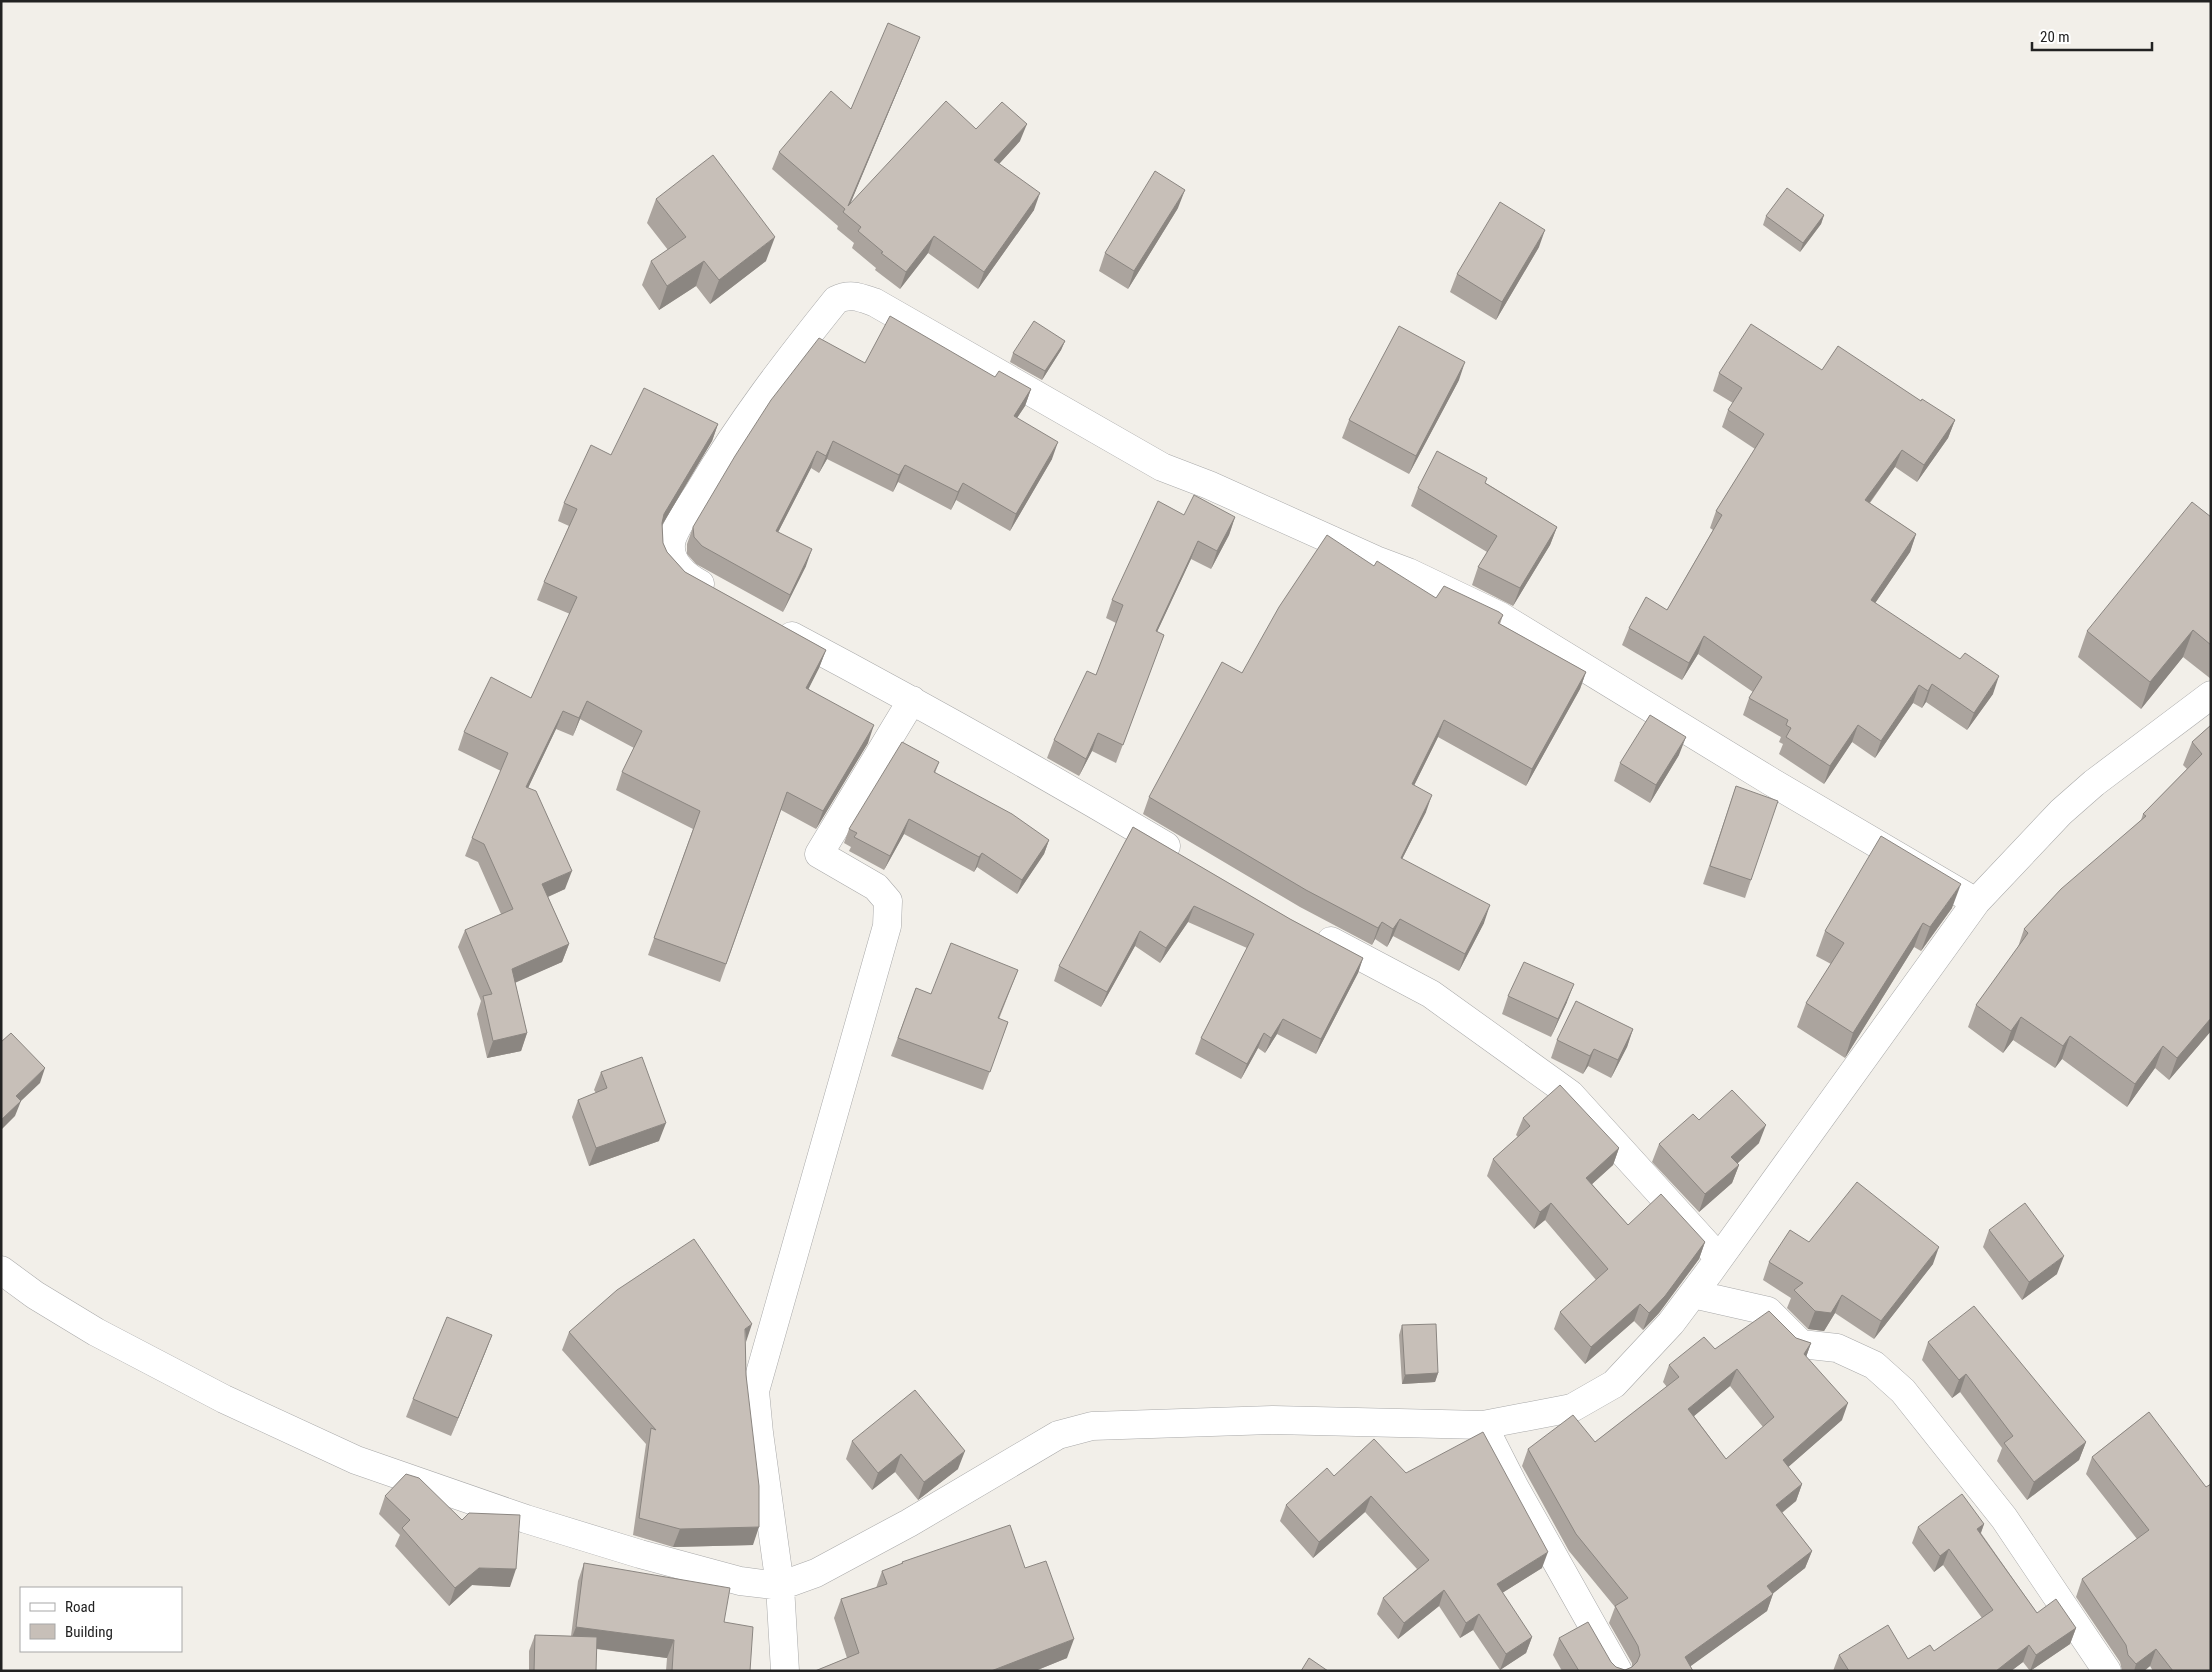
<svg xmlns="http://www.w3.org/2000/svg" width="2212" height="1672" font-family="'Roboto Condensed',sans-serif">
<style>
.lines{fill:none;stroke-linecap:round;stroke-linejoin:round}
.minor-casing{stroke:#a9a9a9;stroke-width:29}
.minor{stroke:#fff;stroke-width:28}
.wall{fill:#aba49e;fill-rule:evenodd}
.shaded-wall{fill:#8b8681}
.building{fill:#c7bfb8;stroke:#8b8681;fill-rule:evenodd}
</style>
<rect width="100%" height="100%" fill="#f2efe9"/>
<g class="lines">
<g class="minor-casing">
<path id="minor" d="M700,584C684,575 666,560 672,539C676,526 692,503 700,490C740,422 787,361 836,300C850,293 859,297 874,302L1162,467L1209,485L1376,560L1408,572L1500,616L1770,781L1976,902
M792,636C918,703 1043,773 1166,846
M1331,941L1431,994L1570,1094L1719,1258
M1,1270L35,1295L96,1332L224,1399L356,1460L526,1519L640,1554L740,1581L780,1586L816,1573L909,1523L1058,1435L1092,1426L1273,1420L1483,1425L1572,1408L1614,1384L1671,1323L1710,1271L1976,902L2061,812L2094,783L2211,695
M1693,1294L1768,1311L1801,1344L1837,1348L1874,1365L1903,1391L2004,1518L2107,1671
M1483,1425L1514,1486L1618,1671
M785,1671L780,1586L759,1433L755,1391L887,926L888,901L876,887L819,854L912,700"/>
</g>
<use href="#minor" class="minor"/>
</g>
<path class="wall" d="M913,54L850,204L976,129L1020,141L999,164L1034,210L978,289L928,253L900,289L875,270L876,268L852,248L854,243L837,229L838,226L772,169L779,152L851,109Z
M656,199L766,261L710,304L696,286L659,310L642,285L651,261L668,250L647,223Z
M1178,208L1128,289L1099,271L1105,253Z
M1824,215L1821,224L1800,252L1763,225L1766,216Z
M1539,247L1496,320L1450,292L1457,274Z
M1065,341L1061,350L1042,380L1010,362L1013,353Z
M865,363L995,377L1031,389L1025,406L1017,418L1052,459L1010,531L956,500L951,510L898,482L893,492L827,459L819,473L811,468L778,532L806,566L783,612L696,564L687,554V544L693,527Z
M1822,370L1921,401L1955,420L1948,438L1917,482L1895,467L1870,503L1916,534L1910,552L1875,603L1993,694L1967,730L1926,702L1922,708L1913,703L1875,758L1852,742L1824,784L1779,754L1783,744L1779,742L1781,737L1743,715L1749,698L1753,692L1698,654L1682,680L1622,645L1629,628L1667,610L1713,530L1710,528L1716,511L1755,449L1722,427L1728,410L1733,403L1713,391L1719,373Z
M1459,380L1409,474L1342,438L1349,420Z
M718,424L712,441L662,525L663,543L667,552L685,572L826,650L819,668L808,689L868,743L816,829L781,810L720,982L648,955L693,829L616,790L622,772L634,748L580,719L573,736L556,729L528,788L565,889L548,897L569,944L562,962L515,982L527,1033L521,1051L487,1058L477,1014L481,1001L458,947L465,930L501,914L478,862L465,856L472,838L501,771L458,750L464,732L531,698L570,614L537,600L544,582L569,526L558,521L564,503L611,455Z
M1486,483L1557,527L1550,545L1513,606L1472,585L1478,567L1487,552L1411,506L1418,488Z
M1184,515L1235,517L1229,535L1211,569L1191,559L1157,632L1164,635L1116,763L1092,751L1079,776L1047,758L1054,740L1096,675L1116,623L1106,618L1112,600Z
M2211,517V679L2183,657L2141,709L2078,657L2087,631Z
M1374,566L1436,598L1503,615L1500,624L1586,672L1580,689L1526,786L1438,737L1414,785L1426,812L1402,859L1484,923L1459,971L1393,936L1387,947L1375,939L1372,945L1300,907L1143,814L1149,797L1242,673Z
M2211,725V1031L2169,1080L2155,1068L2127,1107L2062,1059L2055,1068L2013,1040L2003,1053L1968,1027L1976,1005L2017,950L2024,929L2141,820L2143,814L2187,769L2183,765L2192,742Z
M1679,755L1650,803L1614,781L1620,763Z
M939,762L935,773L1049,840L1044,854L1017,894L977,867L974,872L904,834L884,870L849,851L851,847L844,843L849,829Z
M1736,786L1751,880L1745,898L1703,884Z
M1133,827L1290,919L1363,958L1358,973L1316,1054L1277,1034L1265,1053L1258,1048L1241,1079L1195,1054L1201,1038L1247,948L1188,922L1160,963L1135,946L1101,1007L1054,981L1059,966Z
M1952,908L1921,951L1914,947L1845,1058L1797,1027L1806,1003L1831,964L1816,956L1825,931Z
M1018,970L999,1019L1008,1022L983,1090L891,1056L916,988L931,994Z
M1508,996L1567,1002L1551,1037L1502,1014Z
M1633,1029L1627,1047L1611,1078L1588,1066L1583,1074L1551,1058L1557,1040Z
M601,1072L659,1141L589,1166L572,1117L578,1100L596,1093L594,1090Z
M1523,1118L1619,1148L1613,1165L1592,1184L1628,1225L1705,1242L1699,1259L1659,1313L1643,1330L1634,1321L1585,1364L1554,1329L1560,1312L1596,1280L1545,1220L1534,1229L1487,1176L1493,1159L1518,1137L1516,1135Z
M1699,1120L1759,1143L1737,1164L1739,1165L1732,1183L1699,1212L1652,1162L1659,1144Z
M1989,1230L2057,1274L2022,1300L1983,1247Z
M1809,1242L1933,1264L1874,1339L1835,1313L1824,1331L1808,1329L1787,1308L1791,1298L1763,1280L1769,1262Z
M1402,1325L1438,1373L1435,1382L1402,1384L1399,1335Z
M569,1332L745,1342L753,1545L673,1547L633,1535L646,1444L562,1350Z
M492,1335L485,1353L451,1436L406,1417L413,1399Z
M1796,1338L1811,1343L1806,1357L1842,1420L1788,1467L1802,1484L1796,1501L1782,1513L1812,1551L1805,1568L1773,1593L1767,1611L1690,1666L1693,1671H1562L1553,1655L1559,1638L1611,1662L1616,1667L1625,1670L1632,1667V1663L1609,1623L1615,1607L1569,1551L1522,1466L1528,1449L1595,1442L1667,1387L1663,1382L1669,1365L1715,1349ZM1730,1386L1763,1427L1726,1459L1694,1416Z
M1928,1342L2086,1442L2079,1460L2027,1500L1997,1461L2002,1448L1960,1392L1952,1398L1922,1360Z
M2149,1412L2211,1671H2153L2150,1666L2144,1671H2122L2120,1662L2076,1597L2082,1579L2137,1539L2086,1474L2092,1457Z
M852,1441L958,1469L918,1500L895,1472L872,1490L846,1459Z
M1406,1473L1542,1568L1502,1593L1532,1637L1526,1653L1500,1670L1473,1630L1460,1638L1439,1606L1398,1639L1377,1614L1383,1598L1417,1569L1365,1512L1313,1558L1280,1521L1286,1505L1334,1476Z
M385,1496L510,1587L472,1585L449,1606L395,1546L400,1535L379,1514Z
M1984,1524L1981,1533L2037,1613L2076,1628L2070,1644L2030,1671L2023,1662L2011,1671H1833L1839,1655L1908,1659L1934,1651L1982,1618L1943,1565L1934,1572L1912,1543L1918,1527Z
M902,1562L1025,1568L1067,1658L1035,1671H815L847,1658L834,1618L841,1599L876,1588L882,1571L901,1564Z
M584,1563L724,1622L750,1671H666L667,1658L596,1649V1671H529V1651L535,1635L571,1636L578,1581Z"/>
<path class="shaded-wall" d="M920,37L913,54L846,214L848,206Z
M1027,124L1020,141L987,177L994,160Z
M1185,190L1178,208L1128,289L1134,271Z
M1040,193L1034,210L978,289L984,272Z
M1824,215L1821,224L1800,252L1803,243Z
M1545,230L1539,247L1496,320L1502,302Z
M934,236L928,253L900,289L906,272Z
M775,237L766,261L710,304L719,280Z
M704,261L696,286L659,310L667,286Z
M1065,341L1061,350L1042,380L1045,371Z
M1465,362L1459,380L1409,474L1416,456Z
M1031,389L1025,406L1007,433L1014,416Z
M1955,420L1948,438L1917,482L1924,465Z
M718,424L712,441L658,532L664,514Z
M833,441L827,459L819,473L826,456Z
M1058,442L1052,459L1010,531L1016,514Z
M1902,450L1895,467L1859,517L1865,500Z
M817,451L811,468L770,548L776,531Z
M905,465L898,482L893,492L899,475Z
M963,483L956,500L951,510L958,492Z
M1235,517L1229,535L1211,569L1217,551Z
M1557,527L1550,545L1513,606L1520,588Z
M1916,534L1910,552L1865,618L1871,600Z
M1198,541L1191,559L1149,649L1156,631Z
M812,549L806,566L783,612L790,595Z
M2193,630L2183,657L2141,709L2150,682Z
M1704,636L1698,654L1682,680L1689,663Z
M826,650L819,668L800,706L806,688Z
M1586,672L1580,689L1526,786L1532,769Z
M1999,676L1993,694L1967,730L1974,713Z
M1932,684L1926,702L1922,708L1928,691Z
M1919,685L1913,703L1875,758L1881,741Z
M587,701L580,719L573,736L579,718Z
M563,711L556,729L520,805L526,787Z
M1444,720L1438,737L1406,802L1412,784Z
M874,725L868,743L816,829L823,811Z
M1858,725L1852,742L1824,784L1830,766Z
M1098,733L1092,751L1079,776L1086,759Z
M1686,737L1679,755L1650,803L1656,785Z
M1432,795L1426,812L1394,875L1401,858Z
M909,819L904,834L884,870L890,856Z
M1049,840L1044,854L1017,894L1022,880Z
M982,853L977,867L974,872L979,857Z
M572,871L565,889L536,902L542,884Z
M1961,884L1952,908L1921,951L1930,927Z
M1490,905L1484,923L1459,971L1465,954Z
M1194,906L1188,922L1160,963L1166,948Z
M1400,919L1393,936L1387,947L1393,929Z
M1382,922L1375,939L1372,945L1378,928Z
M1923,923L1914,947L1845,1058L1853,1033Z
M1140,931L1135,946L1101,1007L1107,992Z
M569,944L562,962L506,987L512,969Z
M1363,958L1358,973L1316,1054L1321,1039Z
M1574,984L1567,1002L1551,1037L1558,1019Z
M2021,1017L2013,1040L2003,1053L2011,1031Z
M2211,1018V1031L2169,1080L2177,1058Z
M1283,1019L1277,1034L1265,1053L1271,1038Z
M1633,1029L1627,1047L1611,1078L1618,1060Z
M527,1033L521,1051L487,1058L493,1041Z
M1264,1033L1258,1048L1241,1079L1247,1064Z
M2070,1036L2062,1059L2055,1068L2063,1046Z
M2163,1046L2155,1068L2127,1107L2135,1084Z
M1594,1049L1588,1066L1583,1074L1590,1056Z
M45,1068L40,1083L21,1101L15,1116L1,1130V1120L16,1096Z
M666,1123L659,1141L589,1166L596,1148Z
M1766,1125L1759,1143L1725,1175L1731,1157Z
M1619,1148L1613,1165L1580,1195L1586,1178Z
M1739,1165L1732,1183L1699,1212L1705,1194Z
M1551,1203L1545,1220L1534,1229L1540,1212Z
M1705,1242L1699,1259L1659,1313L1643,1330L1649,1313Z
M1939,1247L1933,1264L1874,1339L1881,1321Z
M2064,1256L2057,1274L2022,1300L2029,1282Z
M1842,1295L1835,1313L1824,1331L1808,1329L1815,1311Z
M1640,1304L1634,1321L1585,1364L1591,1347Z
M752,1324L746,1342L745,1329Z
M492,1335L485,1353L451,1436L458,1418Z
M1811,1343L1805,1360L1804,1354Z
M1737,1369L1730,1386L1682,1426L1688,1409Z
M1438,1373L1435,1382L1402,1384L1405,1375Z
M1966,1374L1960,1392L1952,1398L1959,1380Z
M1848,1403L1842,1420L1777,1477L1783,1460Z
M2086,1442L2079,1460L2027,1500L2034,1482Z
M965,1451L958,1469L918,1500L924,1482Z
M901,1454L895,1472L872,1490L878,1473Z
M1802,1484L1796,1501L1770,1522L1776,1505Z
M1371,1496L1365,1512L1313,1558L1319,1542Z
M1984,1524L1978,1540L1977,1529Z
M759,1527L753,1545L673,1547L680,1529Z
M1949,1549L1943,1565L1934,1572L1940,1556Z
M1812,1551L1805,1568L1761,1603L1767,1586Z
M1548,1552L1542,1568L1491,1600L1497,1584Z
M479,1568L516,1569L510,1587L472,1585L449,1606L455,1588Z
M1444,1590L1439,1606L1398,1639L1404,1623Z
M1773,1594L1767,1611L1684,1671L1685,1657Z
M1479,1614L1473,1630L1460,1638L1466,1623Z
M576,1627L674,1640L667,1658L569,1645Z
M2076,1628L2070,1644L2030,1671L2036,1655Z
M1532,1637L1526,1653L1500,1670L1506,1654Z
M1074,1639L1067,1658L1035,1671H991Z
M2029,1645L2023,1662L2011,1671H1996Z
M2156,1649L2150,1666L2144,1671H2134L2136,1664Z"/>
<path class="building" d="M888,23L920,37L848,206L946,101L976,129L1002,102L1027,124L994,160L1040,193L984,272L934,236L906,272L881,253L883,252L858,231L861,227L843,212L845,209L779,152L831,91L851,109Z
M713,155L775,237L719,280L704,261L667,286L651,261L686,237L656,199Z
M1155,171L1185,190L1134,271L1105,253Z
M1787,188L1824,215L1803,243L1766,216Z
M1500,202L1545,230L1502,302L1457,274Z
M890,316L995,377L999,371L1031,389L1014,416L1058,442L1016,514L963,483L958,492L905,465L899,475L833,441L826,456L817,451L776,531L812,549L790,595L702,546L694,537L693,527L735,456L771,400L819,338L865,363Z
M1034,321L1065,341L1045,371L1013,353Z
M1751,324L1822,370L1838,346L1921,401L1922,399L1955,420L1924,465L1902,450L1865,500L1916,534L1871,600L1960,659L1965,653L1999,676L1974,713L1932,684L1928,691L1919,685L1881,741L1858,725L1830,766L1786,737L1791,728L1786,725L1788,720L1749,698L1762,677L1704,636L1689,663L1629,628L1646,597L1667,610L1722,515L1716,511L1764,434L1728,410L1742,388L1719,373Z
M1399,326L1465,362L1416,456L1349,420Z
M644,388L718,424L664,514L662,523L663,543L667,552L685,572L826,650L806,688L874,725L823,811L787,792L726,964L654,938L700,811L622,772L642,731L587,701L579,718L563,711L526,787L536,791L572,871L542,884L569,944L512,969L527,1033L493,1041L483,996L492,994L465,930L513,909L484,844L472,838L508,753L464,732L491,677L531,698L577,597L544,582L577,509L564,503L591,445L611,455Z
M1437,451L1487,478L1485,483L1557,527L1520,588L1478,567L1497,536L1418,488Z
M1194,495L1235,517L1217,551L1198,541L1156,631L1164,635L1123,745L1098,733L1086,759L1054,740L1087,671L1096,675L1123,605L1112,600L1158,501L1184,515Z
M2192,502L2211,517V645L2193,630L2150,682L2087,631Z
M1327,535L1374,566L1377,561L1436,598L1444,586L1499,612L1503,615L1498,623L1586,672L1532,769L1444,720L1412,784L1432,795L1401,858L1490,905L1465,954L1400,919L1393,929L1382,922L1378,928L1306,890L1149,797L1222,662L1242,673L1279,607Z
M1650,715L1686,737L1656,785L1620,763Z
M2211,725V1018L2177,1058L2163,1046L2135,1084L2070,1036L2063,1046L2021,1017L2011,1031L1976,1005L2028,933L2024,929L2061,889L2146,816L2143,814L2202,754L2192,742Z
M902,742L939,762L934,772L1012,814L1049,840L1022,880L982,853L979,857L909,819L890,856L854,837L857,833L849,829Z
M1736,786L1778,801L1751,880L1710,866Z
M1133,827L1290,919L1363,958L1321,1039L1283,1019L1271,1038L1264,1033L1247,1064L1201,1038L1254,934L1194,906L1166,948L1140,931L1107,992L1059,966Z
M1881,836L1961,884L1930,927L1923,923L1853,1033L1806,1003L1844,943L1825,931Z
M951,943L1018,970L998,1018L1008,1022L990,1072L898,1038L916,988L931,994Z
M1524,962L1574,984L1558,1019L1508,996Z
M1576,1001L1633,1029L1618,1060L1594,1049L1590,1056L1557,1040Z
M11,1033L45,1068L16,1096L21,1101L1,1120V1042Z
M642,1057L666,1123L596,1148L578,1100L607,1088L601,1072Z
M1560,1085L1619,1148L1586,1178L1628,1225L1661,1194L1705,1242L1665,1296L1649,1313L1640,1304L1591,1347L1560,1312L1608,1269L1551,1203L1540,1212L1493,1159L1530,1126L1523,1118Z
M1732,1090L1766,1125L1731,1157L1739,1165L1705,1194L1659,1144L1693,1114L1699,1120Z
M1857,1182L1939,1247L1881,1321L1842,1295L1831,1313L1815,1311L1794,1290L1803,1283L1769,1262L1790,1230L1809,1242Z
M2025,1203L2064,1256L2029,1282L1989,1230Z
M694,1239L752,1324L745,1329L746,1375L759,1486V1527L680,1529L639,1518L651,1428L656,1430L569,1332L617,1290Z
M1974,1306L2086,1442L2034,1482L2004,1443L2013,1436L1966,1374L1959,1380L1928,1342Z
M1769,1311L1796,1338L1811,1343L1804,1354L1848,1403L1783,1460L1802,1484L1776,1505L1812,1551L1767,1586L1773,1594L1685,1657L1693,1671H1579L1559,1638L1588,1622L1611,1662L1616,1667L1625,1670L1632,1667L1637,1662L1640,1655L1638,1646L1615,1606L1628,1598L1576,1534L1528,1449L1573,1415L1595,1442L1679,1377L1669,1365L1704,1337L1715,1349ZM1737,1369L1774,1417L1726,1459L1688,1409Z
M447,1317L492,1335L458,1418L413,1399Z
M1436,1324L1438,1373L1405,1375L1402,1325Z
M915,1390L965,1451L924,1482L901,1454L878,1473L852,1441Z
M2149,1412L2206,1487L2211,1484V1671H2173L2156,1649L2136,1664L2128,1655L2126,1645L2082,1579L2149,1530L2092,1457Z
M1483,1432L1548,1552L1497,1584L1532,1637L1506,1654L1479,1614L1466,1623L1444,1590L1404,1623L1383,1598L1429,1560L1371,1496L1319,1542L1286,1505L1327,1468L1334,1476L1374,1439L1406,1473Z
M406,1474L419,1478L462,1520L469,1513L520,1515L516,1569L479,1568L455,1588L402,1528L410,1520L385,1496Z
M1962,1494L1984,1524L1977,1529L2037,1613L2056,1599L2076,1628L2036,1655L2029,1645L1996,1671H1849L1839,1655L1888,1625L1908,1659L1930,1645L1934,1651L1993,1610L1949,1549L1940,1556L1918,1527Z
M1010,1525L1025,1568L1046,1561L1074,1639L991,1671H815L859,1653L841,1599L887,1584L882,1571L903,1563L902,1562Z
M584,1563L730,1588L724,1622L753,1627L750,1671H672L674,1640L576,1627Z
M535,1635L597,1637L596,1671H534Z
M1309,1658L1328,1671H1301Z"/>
<rect width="2212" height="1672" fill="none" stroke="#222222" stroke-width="5"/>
<rect x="20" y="1587" width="162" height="65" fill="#ffffff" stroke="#a7a7a7"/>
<rect x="30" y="1603" width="25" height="8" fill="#ffffff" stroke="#a7a7a7"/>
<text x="65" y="1612" font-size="15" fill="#222222">Road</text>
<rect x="30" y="1624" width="25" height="15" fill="#c7bfb8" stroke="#a7a7a7"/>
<text x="65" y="1637" font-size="15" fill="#222222">Building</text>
<path d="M2032 42v8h120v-8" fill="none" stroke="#222222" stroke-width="2.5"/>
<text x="2040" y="42" font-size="15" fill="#222222" stroke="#ffffff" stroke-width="4" paint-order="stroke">20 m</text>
</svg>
